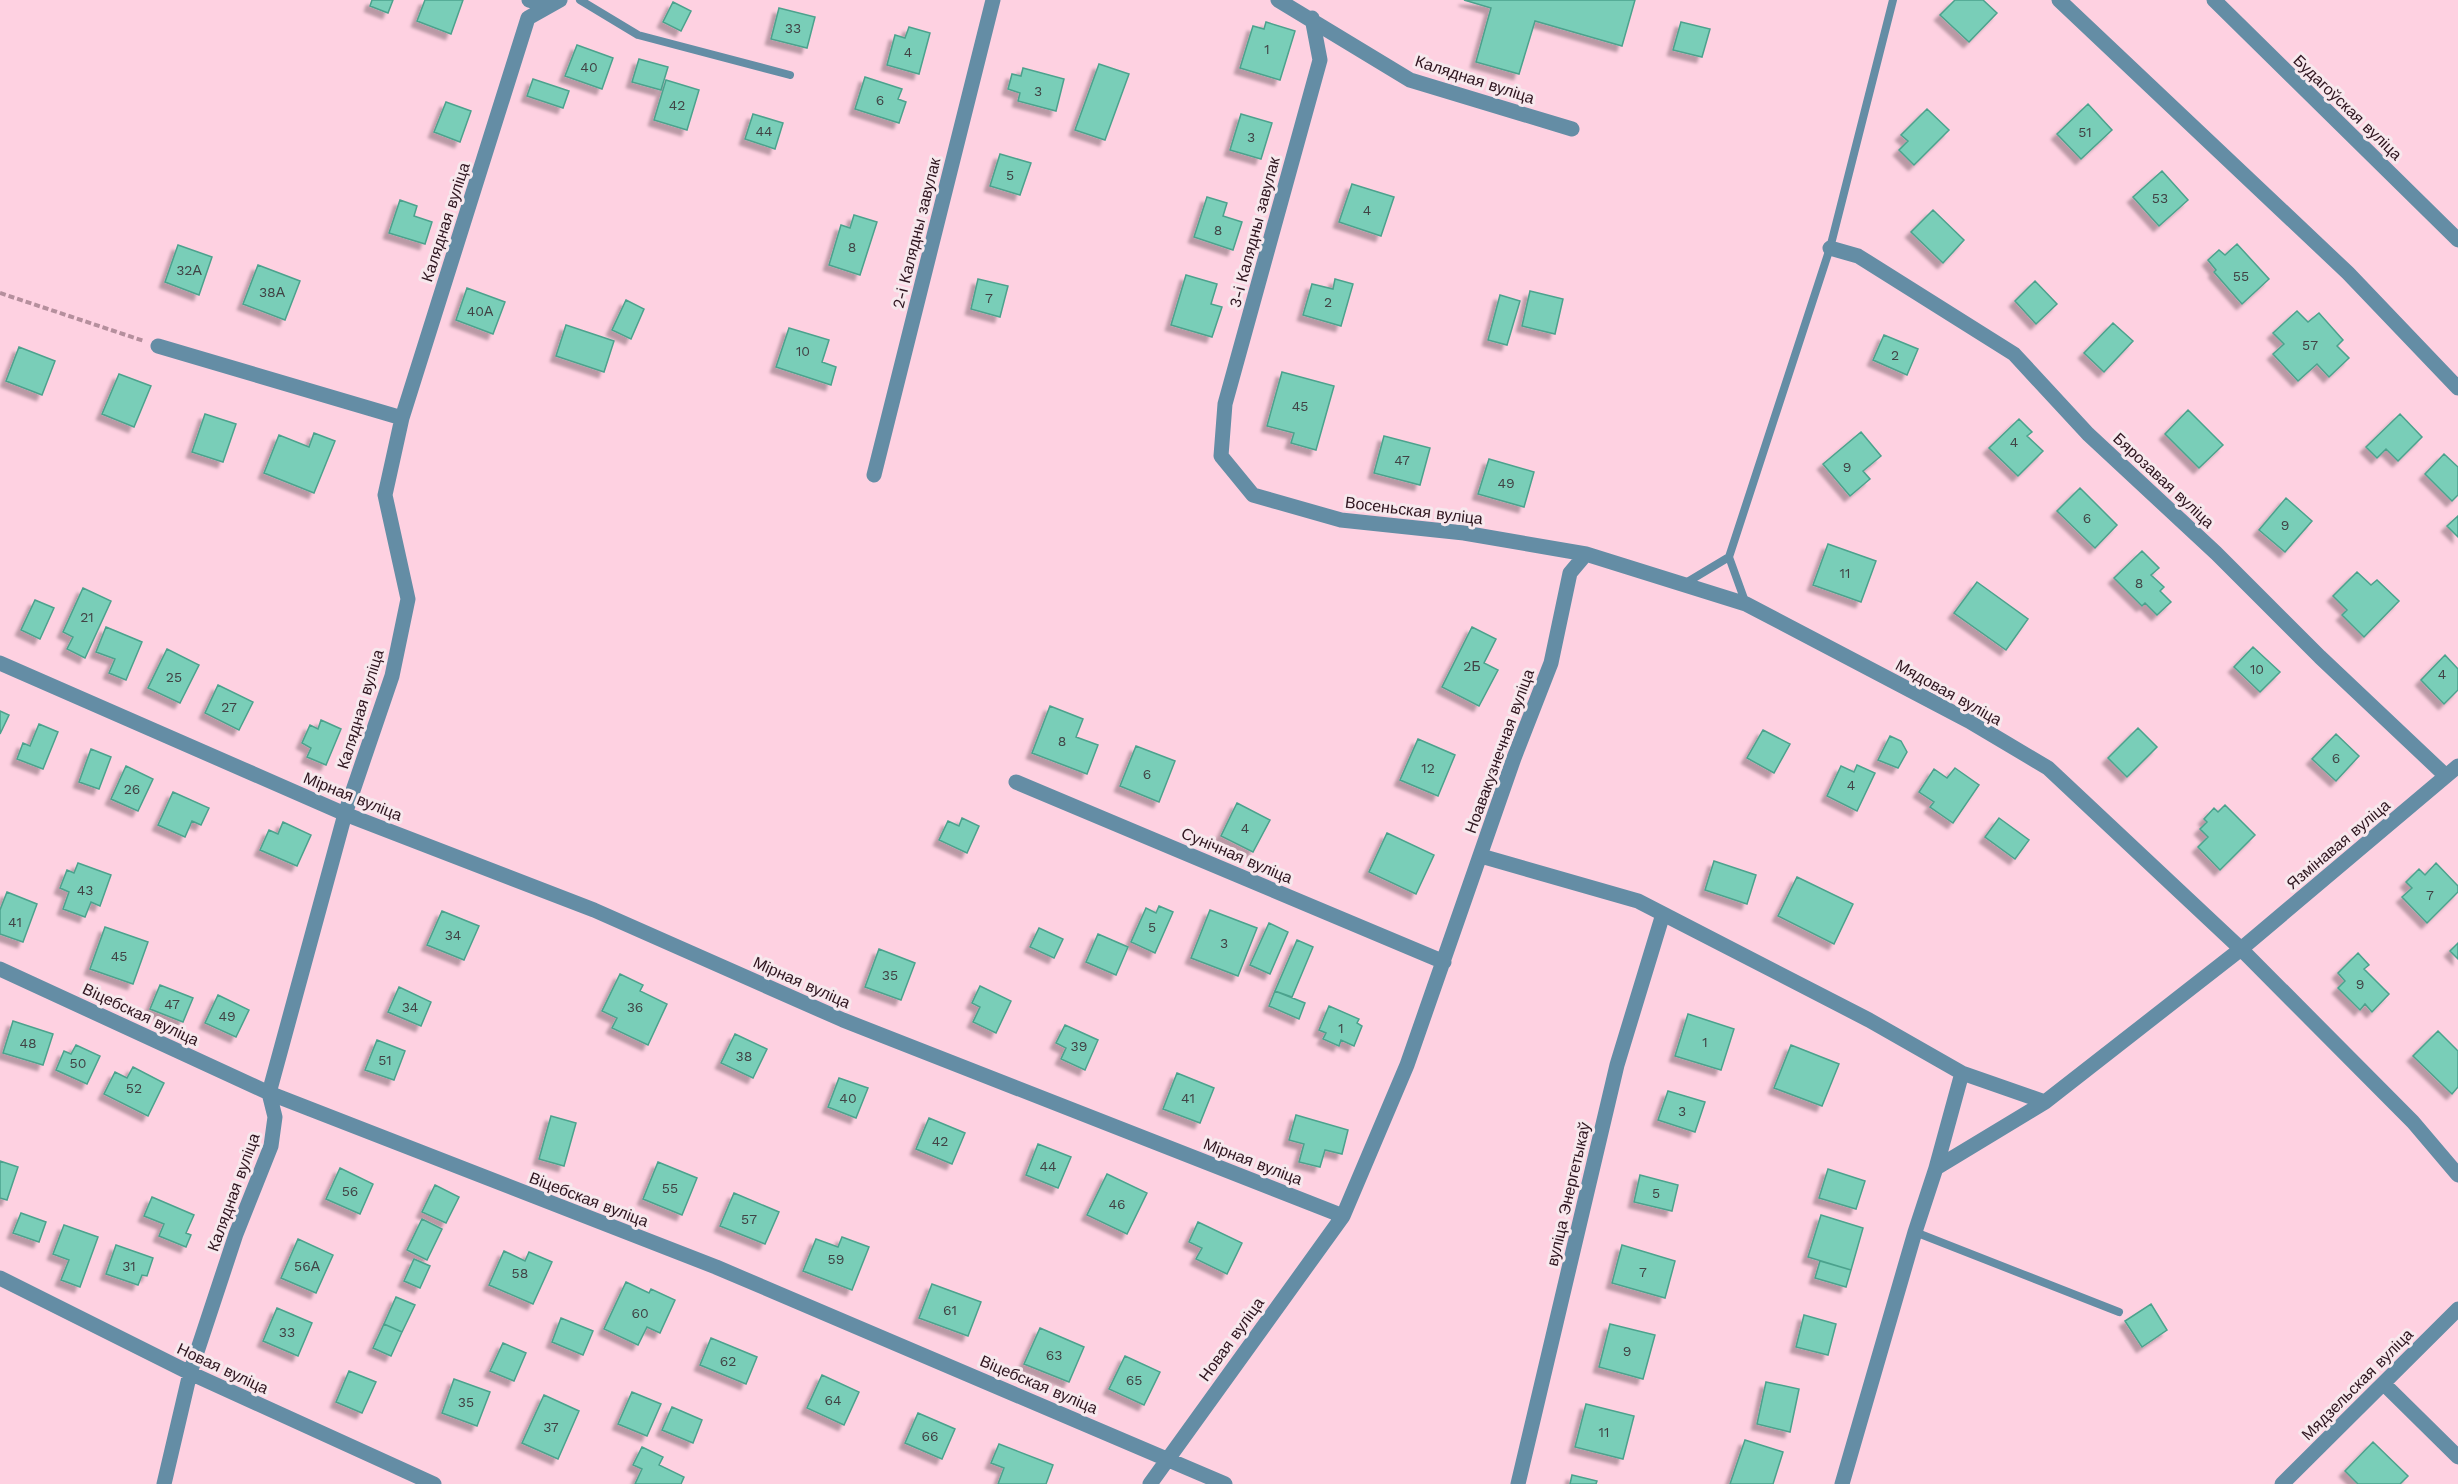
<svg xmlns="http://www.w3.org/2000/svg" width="2458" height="1484" font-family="'Work Sans',sans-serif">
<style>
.building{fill:#79ceb8;stroke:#4ca28d;stroke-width:1.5;filter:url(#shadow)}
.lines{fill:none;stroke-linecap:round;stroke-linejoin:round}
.path{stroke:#b58f9d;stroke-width:4;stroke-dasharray:6 3;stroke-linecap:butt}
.service{stroke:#648da5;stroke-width:8}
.minor{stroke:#648da5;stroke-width:15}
.tertiary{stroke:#648da5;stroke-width:15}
.labels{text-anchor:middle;stroke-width:6;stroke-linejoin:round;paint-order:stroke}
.number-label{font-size:14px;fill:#414345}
.street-label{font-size:16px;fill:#2e151f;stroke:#f7e8ed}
</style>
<defs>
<filter id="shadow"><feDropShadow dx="-5.5" dy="5.5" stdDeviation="1.5" flood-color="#0004"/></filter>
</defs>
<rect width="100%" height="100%" fill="#fed1e1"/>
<path class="building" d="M372,0H393L388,13L370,6Z
M425,0H463L451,34L417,21Z
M1464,0H1635L1622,46L1535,21L1519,74L1476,62L1491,8Z
M1955,0H1983L1997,13L1969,42L1940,15Z
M673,2L691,11L681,31L663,22Z
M779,8L815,17L807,48L771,39Z
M1266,22L1295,31L1280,80L1240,68L1253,26L1264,29Z
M1681,22L1710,29L1702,57L1673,50Z
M909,27L930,33L919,74L887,65L895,35L905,38Z
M577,45L613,58L602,89L565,76Z
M639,59L668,67L661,90L632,82Z
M1099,64L1129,74L1105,140L1075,130Z
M1023,68L1064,79L1056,111L1018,101L1020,93L1008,89L1012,74L1021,76Z
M865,77L902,89L898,99L906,102L899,123L855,109Z
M533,79L569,91L563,108L527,96Z
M666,80L699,90L687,130L654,120Z
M446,102L471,111L460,142L434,132Z
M2088,104L2112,130L2081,159L2057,134Z
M1927,109L1949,130L1914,165L1899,150L1908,141L1901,135Z
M753,114L783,123L775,149L745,139Z
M1241,114L1272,123L1261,159L1230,150Z
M1000,154L1031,163L1020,195L990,186Z
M2162,171L2188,200L2159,226L2133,197Z
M1352,184L1394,197L1381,236L1339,222Z
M1207,197L1227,203L1223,216L1242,222L1233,250L1194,237Z
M400,200L417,206L414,216L432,222L425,244L389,233Z
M1933,210L1964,240L1943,263L1911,232Z
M854,215L877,222L860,275L829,265L841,225L850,228Z
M2237,244L2269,279L2242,304L2214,272L2216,270L2208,260L2219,250L2225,255Z
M178,245L212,257L199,295L165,282Z
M258,265L300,281L285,320L243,304Z
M1186,275L1217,284L1211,304L1222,307L1212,337L1171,325Z
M978,279L1008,286L1000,317L971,309Z
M1335,279L1353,284L1341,326L1303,315L1312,284L1333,289Z
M2035,281L2057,304L2036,324L2015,301Z
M467,288L505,302L493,334L456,320Z
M1530,291L1563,299L1555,334L1522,326Z
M1500,295L1520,301L1507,345L1488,340Z
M626,300L644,309L631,339L612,330Z
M2297,311L2308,322L2319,313L2343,340L2337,346L2349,358L2329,377L2317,364L2298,381L2273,354L2284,344L2273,333Z
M2113,323L2133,341L2104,372L2084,353Z
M566,325L614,341L604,372L556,356Z
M789,328L829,340L822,362L836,367L831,385L776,367Z
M1884,335L1918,349L1907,375L1873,360Z
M19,347L55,361L42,395L6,381Z
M1282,372L1334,386L1316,450L1291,443L1294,433L1267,426Z
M119,374L151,386L134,427L102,414Z
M2188,410L2223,445L2199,468L2165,434Z
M205,414L236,424L223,462L192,452Z
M2400,414L2422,437L2398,461L2386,449L2377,458L2366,447Z
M2019,419L2032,432L2027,436L2043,451L2018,476L1989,448Z
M1861,432L1881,456L1863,471L1870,479L1850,496L1823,464Z
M314,433L335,441L314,493L264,473L279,435L309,447Z
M1384,436L1430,448L1420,485L1374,473Z
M2444,454L2458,467V495L2452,501L2425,474Z
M1489,459L1534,472L1524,507L1478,494Z
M2080,488L2117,525L2095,548L2057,511Z
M2286,498L2312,521L2285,552L2259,530Z
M2458,516V537L2447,526Z
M1828,544L1876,561L1861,602L1813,585Z
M2142,551L2159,568L2151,575L2164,587L2160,591L2171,602L2157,615L2145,603L2142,606L2114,578Z
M2357,572L2371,585L2377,580L2399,601L2364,637L2342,615L2347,610L2333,596Z
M1977,582L2028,619L2006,650L1954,613Z
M83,588L111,601L85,658L67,649L73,637L63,632Z
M35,600L54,608L40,639L21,630Z
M106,627L142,642L126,680L109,673L115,659L96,652Z
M1472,627L1496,639L1484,663L1498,670L1479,706L1442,687Z
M2253,647L2280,672L2260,692L2234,667Z
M167,649L199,665L180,703L148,688Z
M2445,655L2458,669V690L2444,704L2421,680Z
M218,685L253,702L239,730L205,713Z
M1050,706L1083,719L1076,737L1098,745L1087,774L1032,753Z
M0,711L9,715L0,734Z
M321,720L341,729L326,765L307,757L311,748L302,743L310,725L318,729Z
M39,724L58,732L43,769L17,759L23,743L30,746Z
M2138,728L2157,747L2127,777L2108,758Z
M1763,730L1790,744L1774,773L1747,758Z
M2336,734L2359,756L2336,781L2312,759Z
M1890,736L1901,741L1907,752L1898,768L1878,760Z
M1418,739L1455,755L1438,796L1400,780Z
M1136,746L1175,761L1159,802L1120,786Z
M91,749L111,757L99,789L79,782Z
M1857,765L1875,773L1857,811L1827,796L1841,766L1854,772Z
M126,766L153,779L138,811L111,799Z
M1955,768L1979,785L1953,823L1930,807L1934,802L1919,792L1934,769L1947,778Z
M173,792L209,808L201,825L192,821L185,837L158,825Z
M1237,803L1270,820L1253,852L1221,836Z
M2225,805L2255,835L2220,870L2198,847L2208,837L2200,829L2207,822L2204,819L2214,808L2218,812Z
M962,818L979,826L967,853L939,840L948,821L959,826Z
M1999,818L2029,840L2015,859L1985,837Z
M283,822L311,835L297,866L260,850L269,830L278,834Z
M1387,833L1434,855L1416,894L1369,872Z
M1714,861L1756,875L1747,904L1705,890Z
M78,863L111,875L100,906L91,902L85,917L63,909L69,892L60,888L67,870L74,873Z
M2436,863L2458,886V892L2427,923L2402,897L2412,888L2406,882L2419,869L2425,875Z
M1797,877L1853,904L1834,944L1778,916Z
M7,892L37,904L23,942L0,934V910Z
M1159,906L1173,912L1155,953L1131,942L1146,908L1156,913Z
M1210,910L1257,928L1238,976L1191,958Z
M442,911L479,926L464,960L427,945Z
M1269,923L1288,932L1270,974L1250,965Z
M105,927L148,942L133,984L90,969Z
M1039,928L1063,939L1054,958L1030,947Z
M1098,934L1128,947L1116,975L1086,962Z
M1297,940L1313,947L1292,997L1275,991Z
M2458,943V959L2450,951Z
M879,949L915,963L901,1000L865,987Z
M2358,953L2369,965L2364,969L2389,994L2372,1012L2365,1004L2360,1010L2338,988L2345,981L2338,973Z
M620,974L643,985L640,991L667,1004L648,1045L612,1028L617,1018L602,1011Z
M160,985L193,998L183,1022L150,1009Z
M980,986L1011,1001L996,1033L973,1022L980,1007L972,1003Z
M399,987L431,1002L421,1026L388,1012Z
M1275,991L1305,1003L1299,1019L1269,1006Z
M218,995L249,1010L236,1037L205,1023Z
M1329,1006L1359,1019L1357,1023L1362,1026L1354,1046L1341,1040L1339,1046L1323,1039L1326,1033L1319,1030Z
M1688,1014L1734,1029L1721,1070L1675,1056Z
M13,1021L53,1034L43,1065L3,1053Z
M1065,1025L1098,1040L1085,1070L1061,1059L1066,1048L1056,1043Z
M2438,1031L2458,1051V1087L2452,1094L2413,1056Z
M735,1034L767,1049L753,1078L721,1063Z
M377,1040L405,1051L394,1080L365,1070Z
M76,1045L100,1056L87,1084L56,1070L64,1051L71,1054Z
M1791,1045L1839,1064L1822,1106L1774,1088Z
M133,1067L164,1083L148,1116L104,1094L115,1072L127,1078Z
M1177,1073L1214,1088L1200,1123L1163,1109Z
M839,1078L868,1088L856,1118L828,1107Z
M1668,1091L1705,1102L1695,1132L1658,1120Z
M1296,1115L1348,1130L1342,1154L1325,1150L1320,1167L1299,1162L1304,1144L1289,1140Z
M551,1116L576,1123L564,1166L539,1159Z
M929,1118L965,1133L952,1164L916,1149Z
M1038,1144L1071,1157L1058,1188L1026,1175Z
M0,1161L18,1167L7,1200L0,1198Z
M658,1162L697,1178L682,1215L643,1199Z
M340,1168L373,1184L360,1214L326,1199Z
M1828,1169L1865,1181L1856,1209L1819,1198Z
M1107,1174L1147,1193L1127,1234L1087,1215Z
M1640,1175L1678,1185L1672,1211L1634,1202Z
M435,1185L459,1197L446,1223L422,1212Z
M734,1193L779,1212L765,1244L720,1226Z
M152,1197L194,1215L186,1233L191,1235L186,1247L159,1236L164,1224L144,1216Z
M21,1213L46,1222L39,1242L13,1233Z
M1821,1215L1863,1228L1851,1270L1808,1257Z
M422,1219L442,1229L427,1260L407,1250Z
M1198,1222L1242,1243L1227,1274L1196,1259L1202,1248L1189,1242Z
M64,1225L98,1237L80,1287L61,1280L69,1260L53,1254Z
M842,1237L869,1247L852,1290L803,1271L816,1239L838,1247Z
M298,1239L333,1255L316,1293L281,1278Z
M116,1245L153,1258L147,1276L142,1275L138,1285L106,1274Z
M1622,1245L1675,1261L1665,1298L1612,1283Z
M504,1251L525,1261L529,1252L552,1262L533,1304L489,1285Z
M414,1259L430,1266L420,1288L404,1281Z
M1820,1261L1851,1270L1846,1287L1815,1278Z
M626,1282L649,1293L651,1289L675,1300L660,1333L647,1327L638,1345L604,1329Z
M932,1284L981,1302L968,1336L919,1318Z
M396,1297L415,1305L402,1332L384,1324Z
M2151,1304L2167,1330L2142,1347L2125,1321Z
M277,1308L312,1323L298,1356L263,1341Z
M1804,1315L1836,1324L1828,1355L1796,1347Z
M561,1318L593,1331L583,1355L552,1342Z
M384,1324L402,1332L391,1356L373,1348Z
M1610,1324L1655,1335L1643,1379L1599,1367Z
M1040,1328L1084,1347L1069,1382L1024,1364Z
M711,1338L757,1357L746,1384L700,1365Z
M503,1343L526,1353L514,1381L490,1371Z
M1125,1356L1160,1372L1144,1405L1109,1389Z
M349,1371L376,1382L362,1413L336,1402Z
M822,1375L859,1392L844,1425L807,1408Z
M454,1379L490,1392L477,1426L442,1413Z
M1766,1382L1799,1389L1790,1432L1757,1424Z
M632,1392L661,1404L647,1436L618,1424Z
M544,1395L579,1411L558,1459L522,1443Z
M1586,1404L1634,1416L1623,1459L1575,1447Z
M672,1407L702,1420L693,1443L662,1430Z
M918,1413L955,1429L942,1459L905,1443Z
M1745,1440L1783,1452L1773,1484H1730Z
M2373,1442L2408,1476L2400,1484H2358L2345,1471Z
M999,1444L1053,1465L1046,1484H998L1004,1468L991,1463Z
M642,1447L663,1457L659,1465L684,1477L681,1484H635L642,1469L633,1465Z
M1572,1475L1597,1481L1596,1484H1570Z"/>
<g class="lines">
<path class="path" d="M0,293L144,341"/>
<path class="service" d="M580,0L638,35L790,75
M1729,557L1746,604
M1684,584L1729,557L1830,248L1893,0
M1915,1232L2119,1312"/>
<path class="minor" d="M529,0L549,6
M1278,0L1410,80L1572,129
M2059,0L2348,273L2458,388
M1312,18L1320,60L1225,404L1221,456L1253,495L1341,520L1464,533L1586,554L1746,604L1969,721L2048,768L2241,949L2413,1122L2458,1175
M1830,248L1858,256L2014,354L2088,434L2216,553L2320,657L2446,776
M158,346L402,418
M874,475L993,0
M0,663L345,814L594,910L843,1020L1343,1216L1407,1065L1514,758L1551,663L1570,573L1586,554
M1016,782L1444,962
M1481,856L1638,901L1869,1020L1962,1073L2045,1102
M0,969L269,1093L716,1267L1225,1484
M1936,1168L1962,1073
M0,1278L190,1373L434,1484
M2384,1384L2458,1457
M164,1484L190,1373L236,1234L271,1146L275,1117L269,1093L345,814L392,676L408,599L385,495L402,418L528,18L560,0
M1150,1484L1343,1216
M1518,1484L1617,1065L1663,914
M1842,1484L1915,1232L1936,1168L2045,1102L2241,949L2458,766
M2282,1484L2458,1309"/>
<path class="tertiary" d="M2214,0L2458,240"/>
</g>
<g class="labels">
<g class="number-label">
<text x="793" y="33">33</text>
<text x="1267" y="54">1</text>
<text x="908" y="57">4</text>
<text x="589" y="72">40</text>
<text x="1038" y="96">3</text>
<text x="880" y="105">6</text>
<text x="677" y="110">42</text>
<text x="764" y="136">44</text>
<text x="2085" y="137">51</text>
<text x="1251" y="142">3</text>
<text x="1010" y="180">5</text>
<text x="2160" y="203">53</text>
<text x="1367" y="215">4</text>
<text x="1218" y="235">8</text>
<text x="852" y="252">8</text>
<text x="189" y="275">32А</text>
<text x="2241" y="281">55</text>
<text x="272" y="297">38А</text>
<text x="989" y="303">7</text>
<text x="1328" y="307">2</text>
<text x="480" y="316">40А</text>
<text x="2310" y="350">57</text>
<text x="803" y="356">10</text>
<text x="1895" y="360">2</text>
<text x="1300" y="411">45</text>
<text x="2014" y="447">4</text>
<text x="1402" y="465">47</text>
<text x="1847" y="472">9</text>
<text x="1506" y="488">49</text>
<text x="2087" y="523">6</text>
<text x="2285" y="530">9</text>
<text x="1845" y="578">11</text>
<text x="2139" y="588">8</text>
<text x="87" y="622">21</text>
<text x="1472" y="671">2Б</text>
<text x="2257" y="674">10</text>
<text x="2442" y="679">4</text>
<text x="174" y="682">25</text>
<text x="229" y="712">27</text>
<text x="1062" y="746">8</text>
<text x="2336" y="763">6</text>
<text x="1428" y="773">12</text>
<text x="1147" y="779">6</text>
<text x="1851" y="790">4</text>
<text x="132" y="794">26</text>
<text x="1245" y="833">4</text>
<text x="85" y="895">43</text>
<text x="2430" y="900">7</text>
<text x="15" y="927">41</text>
<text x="1152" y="932">5</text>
<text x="453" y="940">34</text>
<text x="1224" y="948">3</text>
<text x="119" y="961">45</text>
<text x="890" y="980">35</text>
<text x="2360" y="989">9</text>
<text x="172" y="1009">47</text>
<text x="410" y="1012">34</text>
<text x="635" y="1012">36</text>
<text x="227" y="1021">49</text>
<text x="1341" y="1033">1</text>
<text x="1705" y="1047">1</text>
<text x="28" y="1048">48</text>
<text x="1079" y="1051">39</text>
<text x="744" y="1061">38</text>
<text x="385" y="1065">51</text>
<text x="78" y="1068">50</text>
<text x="134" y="1093">52</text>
<text x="848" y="1103">40</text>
<text x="1188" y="1103">41</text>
<text x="1682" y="1116">3</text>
<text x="940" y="1146">42</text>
<text x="1048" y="1171">44</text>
<text x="670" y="1193">55</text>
<text x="350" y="1196">56</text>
<text x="1656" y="1198">5</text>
<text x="1117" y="1209">46</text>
<text x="749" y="1224">57</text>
<text x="836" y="1264">59</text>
<text x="129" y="1271">31</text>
<text x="307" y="1271">56А</text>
<text x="1643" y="1277">7</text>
<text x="520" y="1278">58</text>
<text x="950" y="1315">61</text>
<text x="640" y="1318">60</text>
<text x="287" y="1337">33</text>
<text x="1627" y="1356">9</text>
<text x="1054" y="1360">63</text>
<text x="728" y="1366">62</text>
<text x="1134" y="1385">65</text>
<text x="833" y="1405">64</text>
<text x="466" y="1407">35</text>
<text x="551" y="1432">37</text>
<text x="1604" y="1437">11</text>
<text x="930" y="1441">66</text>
</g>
<g class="street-label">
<text transform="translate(1475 79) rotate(18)" y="6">Калядная вуліца</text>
<text transform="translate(2348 107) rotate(44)" y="6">Будагоўская вуліца</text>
<text transform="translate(445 222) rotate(-72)" y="6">Калядная вуліца</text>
<text transform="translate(1254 232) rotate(-75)" y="6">3-і Калядны завулак</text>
<text transform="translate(916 233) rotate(-76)" y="6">2-і Калядны завулак</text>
<text transform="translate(2164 480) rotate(43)" y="6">Бярозавая вуліца</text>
<text transform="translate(1414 510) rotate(7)" y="6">Восеньская вуліца</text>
<text transform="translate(1949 692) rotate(29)" y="6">Мядовая вуліца</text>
<text transform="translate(360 709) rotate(-73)" y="6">Калядная вуліца</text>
<text transform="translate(1499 751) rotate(-70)" y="6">Ноавакузнечная вуліца</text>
<text transform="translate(353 796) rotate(22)" y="6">Мірная вуліца</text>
<text transform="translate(2338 844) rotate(-40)" y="6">Язмінавая вуліца</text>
<text transform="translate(1237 855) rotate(23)" y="6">Сунічная вуліца</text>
<text transform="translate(802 982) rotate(24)" y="6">Мірная вуліца</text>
<text transform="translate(141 1014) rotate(25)" y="6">Віцебская вуліца</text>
<text transform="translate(1253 1161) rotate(21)" y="6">Мірная вуліца</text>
<text transform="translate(233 1192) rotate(-70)" y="6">Калядная вуліца</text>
<text transform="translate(1568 1194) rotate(-77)" y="6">вуліца Энергетыкаў</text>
<text transform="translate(589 1199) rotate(21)" y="6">Віцебская вуліца</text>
<text transform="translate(1231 1339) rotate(-54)" y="6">Новая вуліца</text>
<text transform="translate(223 1368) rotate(25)" y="6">Новая вуліца</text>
<text transform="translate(1039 1384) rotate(23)" y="6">Віцебская вуліца</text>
<text transform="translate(2357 1384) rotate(-45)" y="6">Мядзельская вуліца</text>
</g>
</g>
</svg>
